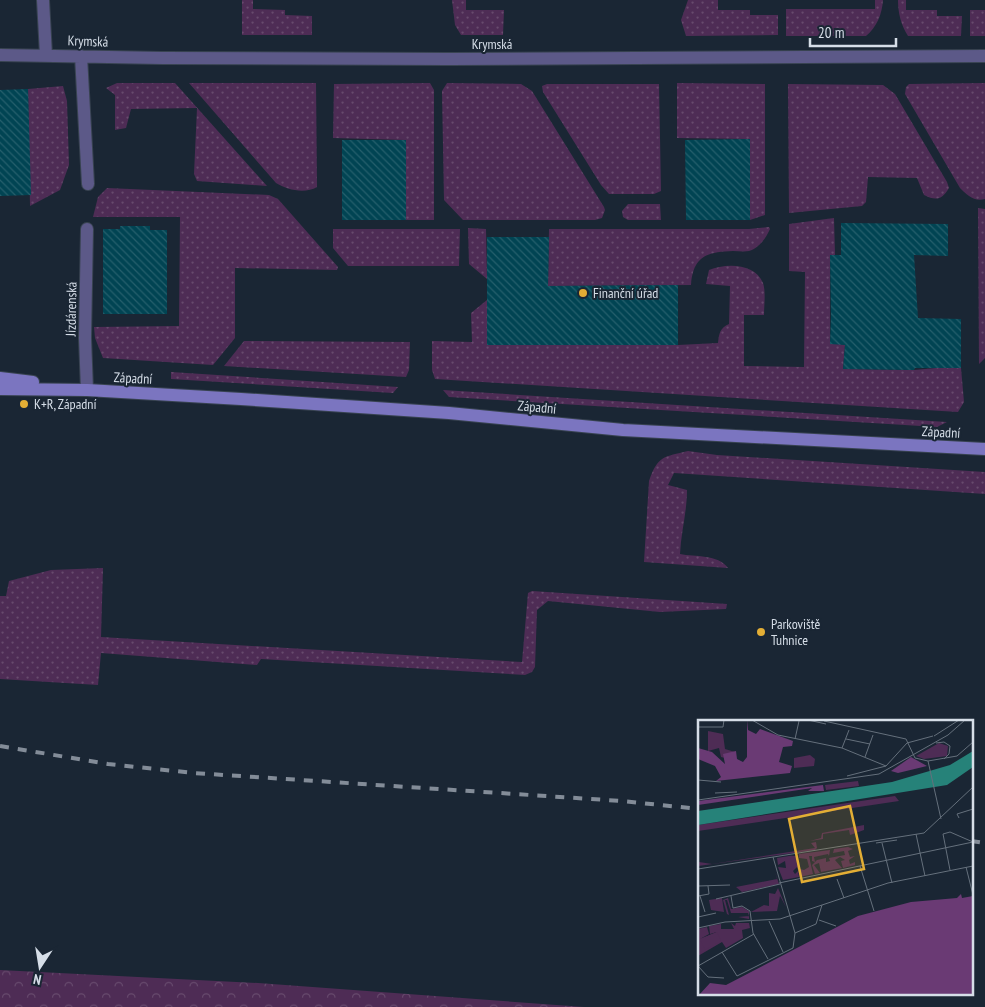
<svg xmlns="http://www.w3.org/2000/svg" width="985" height="1007" font-family="'PT Sans Narrow',sans-serif">
<style>
.grass{fill:url(#grass-dots)}
.park{fill:url(#park-crowns)}
.building{fill:url(#building-back-hatch)}
.lines{fill:none;stroke-linecap:round;stroke-linejoin:round}
.street-casing{stroke:#384351;stroke-width:14}
.secondary-casing{stroke:#384351;stroke-width:14}
.street{stroke:#5c5988;stroke-width:12}
.secondary{stroke:#7b75c0;stroke-width:12}
.rail{stroke:#838c98;stroke-width:4;stroke-dasharray:9 9;stroke-linecap:butt}
.poi-dot{fill:#e3ae35;stroke:#1a2634;stroke-width:2}
.labels{text-anchor:middle;stroke-width:4;stroke-linejoin:round;paint-order:stroke}
.street-label{font-size:14px;fill:#d6dee8;stroke:#1a2634}
.poi-label{font-size:14px;fill:#d6dee8;stroke:#1a2634;text-anchor:start}
.inset-road{fill:none;stroke:#65707c;stroke-width:1}
.view{fill:#e3ae35;fill-opacity:0.15;stroke:#e3ae35;stroke-width:2.5}
.inset-edge{fill:none;stroke:#d6dee8;stroke-width:2.5}
</style>
<defs>
<pattern id="grass-dots" width="8" height="8" patternUnits="userSpaceOnUse" patternTransform="scale(1.25)"><rect width="8" height="8" fill="#4e2c55"/><path d="M2 2h.1M6 6h.1" fill="none" stroke="#674a6d" stroke-width="1.8" stroke-linecap="round"/></pattern>
<pattern id="park-crowns" width="20" height="18" patternUnits="userSpaceOnUse" patternTransform="scale(1.25)"><rect width="20" height="18" fill="#4e2c55"/><path d="M2 6a3 3 0 1 1 6 0M12 15a3 3 0 1 1 6 0" fill="none" stroke="#674a6d"/></pattern>
<pattern id="building-back-hatch" width="6" height="6" patternUnits="userSpaceOnUse" patternTransform="scale(1.25)"><rect width="6" height="6" fill="#014453"/><path d="M-1 5l2 2M0 0l6 6M5-1l2 2" fill="none" stroke="#255f6c"/></pattern>
</defs>
<rect width="100%" height="100%" fill="#1a2634"/>
<path class="grass" d="M242,0H253V9L285,10V15L312,16V35H242Z
M452,0H466V10H504L503,35H461L455,25Z
M688,0H718V10H750V15H778V35L686,36L681,20Z
M875,0H883C882,14 877,27 866,36H786V9H875Z
M898,0H906V10H937V16H962L961,36H908C901,25 898,13 898,0Z
M970,10H985V36H970Z
M117,83H175L267,186L197,181L194,174L197,108L131,109L126,128L115,130V95L106,88Z
M189,83H316L317,187C305,194 287,190 276,183Z
M430,83L434,90V220H406V140L333,138L334,84Z
M447,83L521,84L532,91L604,207L605,210L602,218L595,220H463L444,200L442,91Z
M677,83L765,84V215L750,220V139L677,138Z
M985,83V199C974,202 967,195 960,188L905,94L906,87L909,84Z
M547,84H659L661,191L654,194H609L601,185L543,92L542,86Z
M788,84L883,85L895,94L947,182L949,188C942,200 936,201 924,195L917,178L868,177L866,202L862,206L789,213Z
M63,86L67,101L69,165L60,190L30,206L28,89Z
M107,188L269,195L278,199L338,267L337,270L235,268V338L213,365L103,358L95,338L94,327L179,326L180,217H93L98,197Z
M628,204H660L661,220H628L623,217L622,211Z
M978,208L985,209V358L979,364Z
M834,218L835,255H830V342L845,345L843,369L914,370L936,368H961L964,402L958,412L435,379L432,370V341L472,342L471,313L487,300L678,345L718,343C719,333 720,328 729,324L730,286L706,284L709,270C726,263 755,263 763,283C766,292 764,306 764,315H744V366L804,367L805,272L789,271V224Z
M769,227L770,229C766,238 759,248 749,251C744,252 738,251 733,251C707,252 693,256 691,285L548,286L549,229H749Z
M468,228L486,229L487,279L469,264Z
M333,229H460L459,266H348L333,248Z
M244,341L410,342L409,370L406,377L224,366Z
M171,372L398,387L393,393L171,379Z
M443,390L947,422L937,427L449,397Z
M688,451L717,455L985,472V494L674,473L668,485L687,490C687,512 681,532 680,554C695,557 718,554 728,568L644,562L649,481C658,455 664,457 688,451Z
M103,568L101,637L522,662L528,593L532,591L727,604L726,609L660,612L548,601L537,610L535,667L532,672L525,675L261,659L257,665L101,653L98,685L0,679V596H6L9,581L51,570Z"/>
<path class="park" d="M0,970L258,983L584,1007H0Z"/>
<path class="building" d="M28,89L31,195L0,196V90Z
M750,139V220H686L685,140Z
M342,140H406V220H342Z
M841,223L948,224V256L914,255L918,318L961,319V368H915L914,370L843,369L845,345L830,344L831,316L830,255H841Z
M120,226H150V230H167V314H103V229H120Z
M487,237H549L548,286L678,285V345H487Z"/>
<g class="lines">
<g class="street-casing">
<path id="street" d="M43,0L46,55
M0,55L162,58L449,59L985,56
M81,56L88,184
M87,390L85,338L87,229"/>
</g>
<g class="secondary-casing">
<path id="secondary" d="M0,378L33,382
M0,389L87,390L241,399L449,413L623,430L985,449"/>
</g>
<use href="#street" class="street"/>
<use href="#secondary" class="secondary"/>
<path class="rail" d="M0,746L108,764L194,773L622,801L699,809
M971,841L985,843"/>
</g>
<g class="poi-dot">
<circle cx="583" cy="293" r="5"/>
<circle cx="24" cy="404" r="5"/>
<circle cx="761" cy="632" r="5"/>
</g>
<g class="labels">
<g class="street-label">
<text transform="translate(88 41) rotate(2)" y="5">Krymská</text>
<text x="492" y="49">Krymská</text>
<text transform="translate(71 309) rotate(-89)" y="5">Jízdárenská</text>
<text transform="translate(133 378) rotate(3)" y="5">Západní</text>
<text transform="translate(537 407) rotate(5)" y="5">Západní</text>
<text transform="translate(941 432) rotate(3)" y="5">Západní</text>
</g>
<g class="poi-label">
<text x="593" y="298">Finanční úřad</text>
<text x="34" y="409">K+R, Západní</text>
<text x="771" y="629">Parkoviště<tspan x="771" dy="16">Tuhnice</tspan></text>
</g>
</g>
<g transform="translate(698 720)">
<rect width="275" height="275" fill="#1a2634"/>
<path d="M10,11L25,14L27,29L37,32L31,39L23,37L21,28L10,31ZM241,23L250,26L249,36L226,39L218,36ZM166,105V110L155,114L152,115L151,110L125,114V119L112,121L123,118L124,113ZM118,122L119,128L117,130L0,146L1,142L14,144L117,128L113,123ZM150,127L155,129L150,131L152,137L157,136L151,140L152,144L157,142V145L145,148L143,141L147,140L142,137L137,140L144,148L123,152L121,143L116,145L122,153L117,154L114,145L119,140L128,138V142L132,141L131,138L147,135L146,131L135,133L136,129ZM132,130L131,136L130,134L116,137L117,142L114,141V136H111L115,154L102,157L99,147L95,151L97,154L100,151L101,157L85,160L80,147L88,148L87,141L80,145L79,138L97,135L93,136H99L102,149L106,150L111,147L109,139L101,138V134ZM77,152L81,164L44,172L38,167L79,159ZM80,168L88,187L82,176L79,191L53,192L66,185L71,186V173L77,174ZM24,178L26,192L13,190L11,180ZM30,178L33,189L44,187L51,191V199L40,197L51,196L50,193H33L29,180H27L31,195L29,194L25,180ZM33,203L37,206L38,203H51L52,208L44,210L45,218L28,228L24,222L0,236V209L9,207L11,214L2,219L19,212L12,214L11,206L23,204V209H36Z" fill="#4e2c55"/>
<path d="M49,0L50,10L58,14L62,9L95,21L94,26L85,27L81,42L94,46L92,53L18,61L23,57L17,46L0,39V28L14,32L27,44L25,34L38,31L39,39L45,42L49,37ZM213,37L229,46L200,53L193,51ZM125,65L126,71H110L114,68L0,85V81ZM263,174L264,178L275,176V275H1L12,263L28,265L160,196L213,182L259,178Z" fill="#6a3a74"/>
<path d="M160,61L161,66L128,70L127,65ZM197,76L201,81L0,111V105Z" fill="#4e2c55"/>
<path d="M112,35L117,39L116,46L96,48V38ZM19,212L23,221L7,230L2,219Z" fill="#4e2c55"/>
<path d="M275,31V47L249,65L0,105V91L194,62L252,45Z" fill="#268279"/>
<path class="inset-road" d="M54,0L80,15L144,28L188,46L209,23L235,16M110,0L128,4M126,1L208,19L217,38L230,41L243,99M0,7H25L26,0M236,16L261,0M97,19L101,1M148,19L172,24M238,23L246,22L252,26L251,34L246,39M144,28L151,10M167,37L175,15M230,41L259,36L275,22M149,56L188,46M0,60L23,62M17,73L39,72M0,80L181,54L250,15L267,0M261,98L259,94L275,89M218,114L227,156M178,123L199,120M184,123L194,163M162,146L176,191M268,147L275,175M0,149L226,113L275,67M252,150L245,114L252,112L275,122M139,159L146,178M81,163L275,122M0,166L32,165M0,176L11,174L10,166M2,176L7,192M33,176L35,188L44,186L52,191L55,213L70,239M18,179L82,164M0,197L18,193M121,200L138,206M71,201L85,232M0,208L27,202L82,199L190,163L275,146M97,213L118,204L124,185M24,232L39,256L95,228L97,213L75,137M0,246L56,214M0,246L10,257L26,258"/>
<path class="view" d="M152,86L166,149L104,162L91,99Z"/>
<rect width="275" height="275" class="inset-edge"/>
</g>
<g transform="translate(40 967) rotate(192)" stroke="#1a2634" stroke-width="4" paint-order="stroke">
<path d="M0-4L9 19L0 12L-9 19Z" fill="#d6dee8"/>
<text y="-8" font-size="14" font-weight="bold" text-anchor="middle" fill="#d6dee8">N</text>
</g>
<path d="M810 38v8h86v-8" fill="none" stroke="#d6dee8" stroke-width="2.5"/>
<text x="818" y="38" font-size="15" fill="#d6dee8" stroke="#1a2634" stroke-width="4" paint-order="stroke">20 m</text>
</svg>
